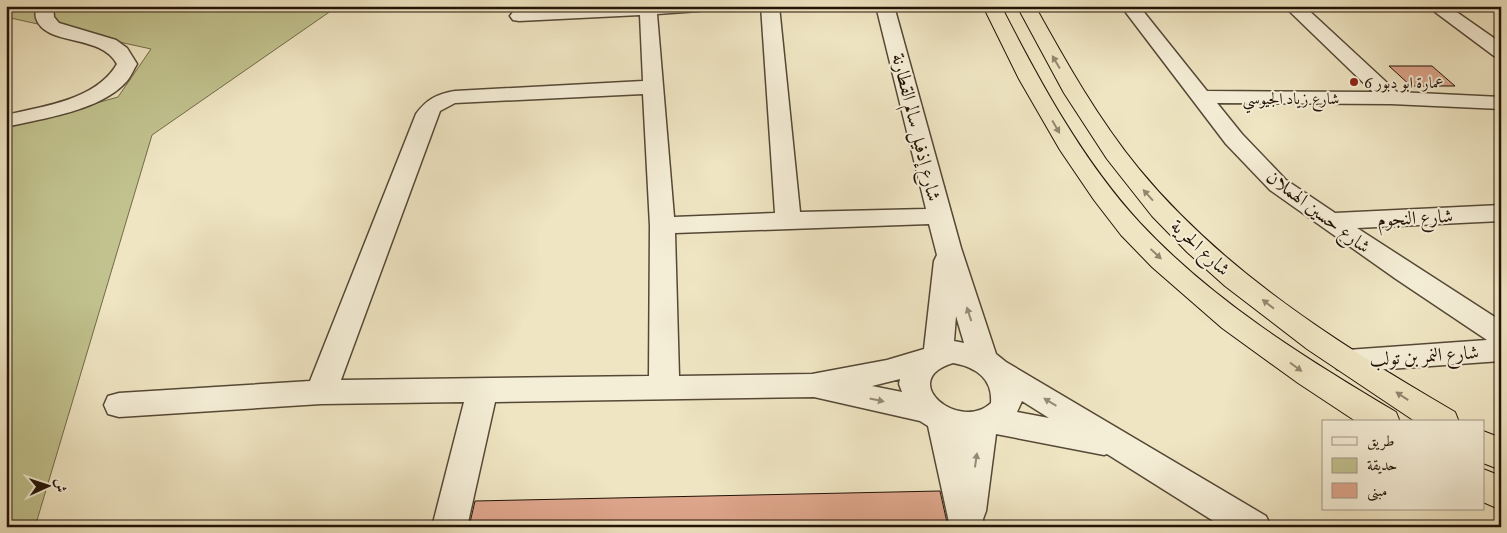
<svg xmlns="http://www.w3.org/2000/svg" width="1507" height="533" font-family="'IM FELL Double Pica',Amiri,serif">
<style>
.green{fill:#c1c28e;stroke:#726a4a}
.building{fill:#dea68c;stroke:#221307}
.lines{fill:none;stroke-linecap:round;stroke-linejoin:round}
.minor-casing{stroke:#554836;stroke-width:3}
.highway-casing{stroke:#221307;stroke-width:2}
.minor{fill:#f5eed7;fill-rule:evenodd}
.highway{fill:#efe5c2;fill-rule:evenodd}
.oneway{fill:#93866e}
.oneway2{fill:#968b79}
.poi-dot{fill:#8f2418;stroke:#f5eed7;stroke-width:2}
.labels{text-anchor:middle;stroke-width:4;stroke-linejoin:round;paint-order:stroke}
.far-poi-label{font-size:16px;fill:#221307;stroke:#f5eed7;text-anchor:start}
.far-street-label{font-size:16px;fill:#221307;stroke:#f5eed7}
.street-label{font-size:19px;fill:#221307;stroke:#f5eed7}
</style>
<rect width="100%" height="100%" fill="#efe5c2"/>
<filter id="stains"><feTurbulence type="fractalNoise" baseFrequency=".004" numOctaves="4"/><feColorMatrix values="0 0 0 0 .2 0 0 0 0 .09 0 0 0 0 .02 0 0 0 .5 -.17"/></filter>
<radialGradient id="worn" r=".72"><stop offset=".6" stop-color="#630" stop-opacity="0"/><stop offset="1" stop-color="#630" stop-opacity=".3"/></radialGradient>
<path class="green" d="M6,6H338L152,135L35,527H6V128L118,97L151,49L6,17Z"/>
<path class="building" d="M1389,66H1432L1455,86H1411Z
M940,491L948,527H469L475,501Z"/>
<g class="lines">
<g class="minor-casing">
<path id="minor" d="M35,6H53L54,17L59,23L116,40L127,48L137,64C134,69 131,76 127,81C101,111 43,118 6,127V115C44,106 96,100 117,64C101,33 45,47 36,18C35,15 36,10 35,6Z
M599,6H708L705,10L699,11L657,14L674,217L775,213L761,6H779L800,212L926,209L876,6H894L961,248L996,354L1006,362L1266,516L1271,527H1223L1107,454L1104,455L996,434L986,511L983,519L984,527H950L928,426L920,421L814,397L495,402L467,527H432L464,402L321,404L119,417L108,414L104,405L108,396L119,393L310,381L416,114C427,99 437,94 455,91L643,81L640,15L519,21L513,20L510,16L513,12L519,11ZM643,94L650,226L649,376L341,380L440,111L455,103ZM929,224L937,255L934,261L924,349L887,360L812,374L679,376L675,233ZM956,316L964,343L954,341ZM953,363C975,367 993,378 991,403C959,433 896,380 953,363ZM900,379L899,384L902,392L872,386ZM1022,401L1049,418L1017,412Z
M1121,6H1139L1207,91L1373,92L1284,6H1304L1397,92L1501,97V109L1391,104L1217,103L1242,134L1286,180L1335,213L1501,205V221L1357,228L1501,321V361L1347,372L1337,369L1332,361L1337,353L1347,350L1487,340L1396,279L1270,190L1226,144Z
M1427,6H1448L1501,43V58L1494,56Z"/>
</g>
<g class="highway-casing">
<path id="highway" d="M983,6H1001C1040,82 1082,160 1140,223C1213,301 1305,358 1396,412L1400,422H1357L1298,383L1222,328L1152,267L1121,235L1094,200L1060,150L1019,79Z
M1017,6H1035C1066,62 1098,119 1139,169C1224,272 1340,345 1455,412L1459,422H1416L1307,349L1225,286L1187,252L1152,216L1107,159L1064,93Z
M1483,431L1501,438V470L1483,463Z
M1483,469L1501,476V510L1483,502Z"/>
</g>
<use href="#minor" class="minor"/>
<use href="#highway" class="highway"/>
</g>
<defs><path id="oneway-solid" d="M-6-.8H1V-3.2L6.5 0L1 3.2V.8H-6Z" transform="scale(1.25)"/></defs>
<g class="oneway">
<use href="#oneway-solid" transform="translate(1056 62) rotate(-121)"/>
<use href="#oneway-solid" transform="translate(1056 127) rotate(60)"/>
<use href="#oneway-solid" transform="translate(1148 195) rotate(-132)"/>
<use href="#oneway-solid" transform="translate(1156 254) rotate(43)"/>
<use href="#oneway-solid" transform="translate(1268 304) rotate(-142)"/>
<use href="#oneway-solid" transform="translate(1296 367) rotate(36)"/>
<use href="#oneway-solid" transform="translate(1402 396) rotate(-147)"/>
</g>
<g class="oneway2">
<use href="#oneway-solid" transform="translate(969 314) rotate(-108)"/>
<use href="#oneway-solid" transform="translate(877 400) rotate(12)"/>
<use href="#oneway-solid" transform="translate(1050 402) rotate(-149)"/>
<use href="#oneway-solid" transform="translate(976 460) rotate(-82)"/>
</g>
<circle class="poi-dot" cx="1354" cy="82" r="5"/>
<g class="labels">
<g class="far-poi-label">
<text x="1364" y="88">عمارة ابو دبور 6</text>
</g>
<g class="far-street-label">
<text x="1291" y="104">شارع زياد الجيوسي</text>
</g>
<g class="street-label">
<text transform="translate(917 127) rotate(76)" y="7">شارع إذفيل سالم القطارنة</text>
<text transform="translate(1319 211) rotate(37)" y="7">شارع حسين الهملان</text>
<text transform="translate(1415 217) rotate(-3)" y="7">شارع النجوم</text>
<text transform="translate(1201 247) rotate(43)" y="7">شارع الحرية</text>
<text transform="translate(1424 355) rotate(-4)" y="7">شارع النمر بن تولب</text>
</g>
</g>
<rect width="1507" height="533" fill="none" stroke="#efe5c2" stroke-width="25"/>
<rect x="8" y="8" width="1492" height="518" fill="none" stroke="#221307" stroke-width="2.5"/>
<rect x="12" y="12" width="1482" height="508" fill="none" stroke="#221307"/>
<rect x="1322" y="420" width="162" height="90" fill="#f5eed7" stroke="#a19684"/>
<rect x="1332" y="437" width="25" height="8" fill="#f5eed7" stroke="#a19684"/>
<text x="1367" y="446" font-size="15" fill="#221307">طريق</text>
<rect x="1332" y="458" width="25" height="15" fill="#c1c28e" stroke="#a19684"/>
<text x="1367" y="470" font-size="15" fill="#221307">حديقة</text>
<rect x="1332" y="483" width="25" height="15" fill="#dea68c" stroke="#a19684"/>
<text x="1367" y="496" font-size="15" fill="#221307">مبنى</text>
<g transform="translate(48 486) rotate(87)" stroke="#f5eed7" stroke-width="4" paint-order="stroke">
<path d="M0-4L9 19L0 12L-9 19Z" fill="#221307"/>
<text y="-8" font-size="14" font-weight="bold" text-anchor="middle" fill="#221307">ش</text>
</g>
<rect width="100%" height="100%" filter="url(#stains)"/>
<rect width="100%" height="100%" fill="url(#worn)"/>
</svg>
